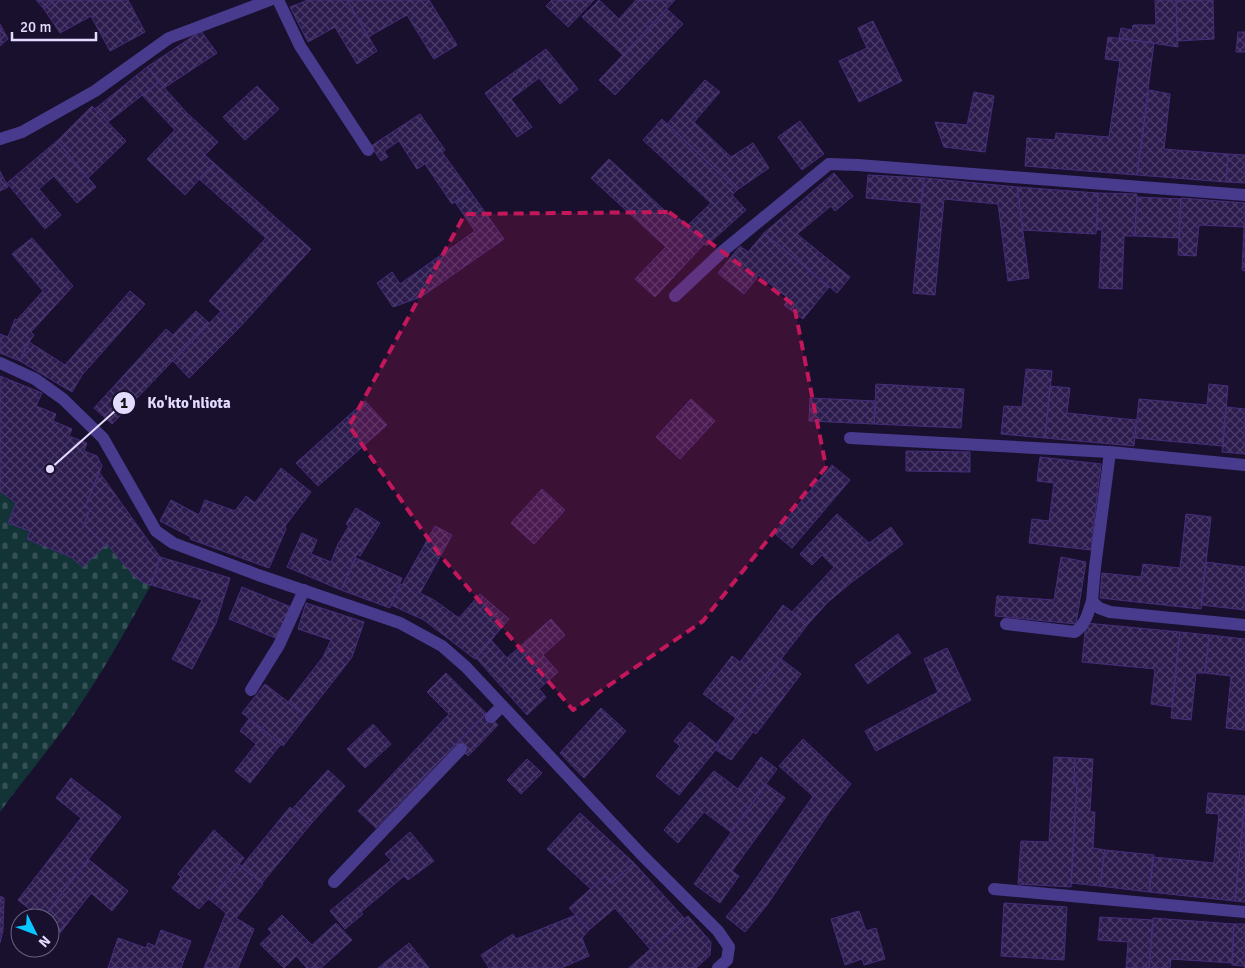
<svg xmlns="http://www.w3.org/2000/svg" width="1245" height="968" font-family="Signika,sans-serif">
<style>
.cemetery{fill:url(#cemetery-stones)}
.building{fill:url(#building-cross-hatch);stroke:#462d7b}
.lines{fill:none;stroke-linecap:round;stroke-linejoin:round}
.service{stroke:#483a8d;stroke-width:12}
.minor{stroke:#483a8d;stroke-width:12}
.tertiary{stroke:#483a8d;stroke-width:12}
.marked{fill:#c2185b;fill-opacity:0.2;stroke:#c2185b;stroke-width:4;stroke-dasharray:10 6;stroke-linejoin:round}
.leader{fill:none;stroke:#e4dcff;stroke-width:2}
.callout-dot{fill:#e4dcff;stroke:#19102d;stroke-width:2}
.mark-label{font-size:15px;text-anchor:middle;font-weight:bold;fill:#111}
.callout-label{font-size:15px;text-anchor:middle;font-weight:bold;fill:#e4dcff;stroke:#19102d;stroke-width:4.5;stroke-linejoin:round;paint-order:stroke}
</style>
<defs>
<pattern id="cemetery-stones" width="16" height="16" patternUnits="userSpaceOnUse" patternTransform="scale(1.25)"><rect width="16" height="16" fill="#133437"/><path d="M2 7V4a2 2 0 0 1 4 0v3zM10 15v-3a2 2 0 0 1 4 0v3z" fill="#355155"/></pattern>
<pattern id="building-cross-hatch" width="8" height="8" patternUnits="userSpaceOnUse" patternTransform="scale(1.25)"><rect width="8" height="8" fill="#2c1c4e"/><path d="M0 0l8 8M0 8l8-8" fill="none" stroke="#4a3c69"/></pattern>
</defs>
<rect width="100%" height="100%" fill="#19102d"/>
<path class="cemetery" d="M0,491L16,503L8,523L30,531L27,539L71,557L83,567L107,544C120,559 132,579 151,585C126,630 101,675 72,717C49,750 23,780 0,812Z"/>
<path class="building" d="M36,0H55L44,9Z
M55,0H128L145,32L110,51L91,16L60,33L44,9Z
M308,0H347L377,51L357,64L335,27L308,42L290,7Z
M347,0H429L457,45L434,59L407,15L368,37Z
M552,0H594L568,27L546,6Z
M599,0L619,19L636,0H675L623,55L582,17Z
M1155,0H1176L1178,47L1119,38L1121,28L1132,30L1133,25H1156Z
M1176,0H1213L1214,39L1177,41Z
M667,9L683,24L615,95L599,80Z
M873,21L902,81L859,102L839,61L867,48L858,28Z
M0,24L8,39L0,46Z
M201,31L217,53L164,88L147,67Z
M1238,32H1245V52H1236Z
M1108,37L1154,43L1137,175L1025,166L1027,138L1055,140L1056,133L1109,137L1120,61L1105,59Z
M546,49L578,89L560,104L539,78L511,99L532,127L517,137L485,93Z
M147,67L159,82L108,122L95,109Z
M705,80L720,92L694,122L731,157L753,143L769,168L737,190L667,124Z
M159,82L186,112L218,142L205,155L214,163L185,195L147,159L175,130L142,95Z
M257,86L279,109L245,140L223,117Z
M1149,90L1170,94L1164,149L1228,154L1226,182L1137,175Z
M974,92L994,96L985,152L944,147L935,122L967,125Z
M92,106L126,141L88,178L57,141Z
M420,114L445,150L442,152L470,191L452,204L425,164L417,169L399,141L384,151L388,157L381,161L371,146Z
M662,119L737,190L732,195L746,210L706,246L687,226L711,203L643,140Z
M800,121L824,154L802,170L778,137Z
M57,141L96,187L77,203L54,176L39,189L61,215L45,229L7,183Z
M1228,154L1245,155V183L1226,182Z
M609,159L676,221L679,218L704,244L655,297L635,279L666,247L591,178Z
M214,163L311,249L239,328L209,301L266,238L199,179Z
M0,171L8,187L0,191Z
M834,173L853,196L835,211L831,206L797,234L850,277L837,293L764,233Z
M868,175L924,178L921,203L866,198Z
M924,178L1017,187L1029,278L1008,281L998,204L944,199L935,295L913,293Z
M1017,187L1098,193L1096,234L1023,230Z
M470,191L504,239L421,297L393,307L377,283L392,272L400,284L475,231L455,202Z
M1098,193L1137,194L1135,236H1124L1122,289L1099,288L1102,230H1097Z
M1137,197L1181,199L1179,238L1135,236Z
M1181,198L1245,203V271L1242,270L1244,227L1199,225L1196,256L1178,255Z
M764,233L829,287L803,319L784,305L789,299L759,275L744,294L718,273L740,246L748,252Z
M32,238L73,286L31,332L34,335L25,348L20,361L0,353V334L8,337L15,319L17,320L43,291L12,254Z
M130,291L145,304L82,375L72,392L20,361L29,342L65,365Z
M196,311L209,323L112,424L94,408L166,329L173,335Z
M221,311L239,328L189,378L173,361Z
M1026,369L1052,371L1045,438L1001,434L1004,406L1022,407Z
M0,376L42,393L36,406L56,414L53,421L72,429L69,436L87,443L84,451L97,456L102,466L85,507L90,509L84,525L105,546L83,567L71,557L27,539L30,531L8,523L16,503L0,491Z
M876,384L964,389L961,428L874,424Z
M1209,384L1228,386L1223,446L1135,438L1139,399L1207,405Z
M1050,386L1070,388L1067,413L1136,420L1134,446L1045,438Z
M810,398L876,401L874,424L809,421Z
M691,399L715,421L680,459L656,437Z
M365,401L387,425L318,486L296,463Z
M1226,407L1245,409V454L1222,452Z
M906,451L970,452V472L906,471Z
M1040,457L1101,464L1091,550L1029,543L1032,519L1049,521L1054,483L1037,481Z
M832,465L850,480L792,548L774,533Z
M281,468L311,492L285,526L286,529L269,568L190,539L191,537L160,521L171,500L199,515L205,500L235,511L246,496L255,503Z
M99,472L160,557L151,585L142,582L134,576L107,544L105,546L84,525L90,509L85,507Z
M542,489L565,510L534,544L511,523Z
M356,508L380,523L360,556L357,554L341,590L287,567L302,533L317,540L311,554L331,562L338,544L349,526L346,524Z
M837,514L869,543L891,527L903,544L852,582L828,602L808,624L792,612L834,567L822,555L812,565L800,554Z
M1186,514L1211,517L1201,609L1100,598L1102,573L1141,577L1143,564L1180,568Z
M435,526L452,535L420,593L434,600L459,618L480,594L509,619L475,659L424,620L391,605L401,584L402,585Z
M160,557L230,578L216,623L192,669L172,659L202,600L151,585Z
M1061,557L1086,562L1076,624L995,616L997,596L1054,600Z
M356,558L402,578L390,608L341,590Z
M1206,562L1245,567V610L1201,605Z
M242,587L291,607L278,639L229,619Z
M306,603L364,622L352,657L306,716L288,702L323,657L331,640L298,629Z
M783,605L808,624L736,718L703,694L732,656L740,662Z
M551,619L565,635L543,655L558,672L539,689L546,697L527,715L476,658L491,640L507,658Z
M1086,623L1180,632L1172,707L1151,704L1155,669L1082,662Z
M1180,632L1209,635L1205,673H1196L1191,720L1171,718Z
M898,634L911,653L868,684L855,665Z
M1209,635L1245,639V730L1226,728L1231,676L1205,673Z
M947,648L971,700L876,751L865,731L938,692L924,659Z
M781,659L801,674L756,734L753,732L731,760L716,750L719,746L716,744Z
M446,673L486,713L376,828L358,811L449,714L427,692Z
M265,684L306,716L283,746L242,713Z
M601,708L626,731L584,778L560,753Z
M486,713L498,725L468,756L456,744Z
M249,719L281,744L250,783L235,771L256,744L240,731Z
M690,722L719,746L679,795L656,776L680,746L674,741Z
M373,724L391,744L365,768L347,749Z
M803,739L851,784L830,811L767,905L745,932L726,917L748,890L813,796L779,766Z
M761,757L777,769L731,832L704,812L678,843L664,830L714,771L738,789Z
M1054,757L1075,758L1074,783H1077L1071,887L1018,884L1021,841L1049,842Z
M1075,758L1093,759L1090,812H1095L1093,848L1105,850L1100,886L1071,883L1077,783H1074Z
M527,759L542,773L521,794L507,780Z
M328,770L345,786L310,825L292,809Z
M71,778L121,817L43,918H41L18,900L81,818L56,798Z
M766,784L785,798L732,871L739,876L720,903L694,884Z
M1208,793L1245,796L1235,901L1149,892L1153,857L1214,863L1219,814L1206,813Z
M1245,797V902L1235,901Z
M290,807L310,825L262,883L241,867Z
M580,813L634,863L611,883L605,876L591,889L547,849Z
M214,830L244,858L210,900L208,899L199,909L172,888L181,877L178,874Z
M410,832L434,861L408,880L404,876L361,912L363,914L345,929L330,911L391,860L385,854Z
M1105,850L1154,855L1149,892L1100,886Z
M88,859L128,891L112,911L91,893L60,933L50,925V918H43Z
M634,863L685,919L650,949L615,908L589,930L569,908L605,876L611,883Z
M239,864L263,884L236,918L254,929L238,968H204L226,913L210,900Z
M0,896L4,898L3,930L0,943Z
M1004,903L1067,907L1064,960L1001,956Z
M859,911L866,931L876,928L885,959L864,965L862,959L845,965L831,919Z
M282,915L312,945L336,923L352,940L321,968H307L296,956L284,968L260,944L272,933L268,929Z
M576,915L589,930L582,938L589,956L561,968H489L481,955L513,934L516,939Z
M688,916L711,942L710,955L696,968H629Z
M1100,917L1153,920L1149,968H1126L1128,942L1098,940Z
M1153,918L1234,924L1232,963L1171,959L1170,968H1149Z
M1234,924H1245V968L1244,966L1232,965Z
M161,930L191,941L181,968H108L118,938L146,948L148,943L155,946Z
M409,943L429,968H378Z"/>
<g class="lines">
<path class="service" d="M278,0L300,46L368,150
M675,296L723,251L829,164L858,165L1245,195
M850,438L1110,452L1245,465
M1110,452L1095,567L1092,601L1099,608L1110,612L1245,625
M1006,624L1075,632C1086,624 1088,613 1092,601
M251,690L279,645L304,590
M491,717L502,706
M334,882L461,749
M994,889L1245,912"/>
<path class="minor" d="M0,363L35,379L63,399L103,438L156,531L173,543L258,575L400,623L442,646L466,667L641,854L718,931L729,947L727,960L718,968"/>
<path class="tertiary" d="M0,139L22,132L95,91L169,38L270,0"/>
</g>
<path class="marked" d="M669,212L794,305L826,467L703,621L573,710L439,554L349,426L465,214Z"/>
<path class="leader" d="M50 469L124 403"/>
<g class="callout-dot">
<circle cx="50" cy="469" r="5"/>
<circle cx="124" cy="403" r="12"/>
</g>
<g class="mark-label">
<text x="124" y="408">1</text>
</g>
<g class="callout-label">
<text x="189" y="408">Ko'kto'nliota</text>
</g>
<g transform="translate(35 933) rotate(132)"><circle r="24" fill="#19102d" stroke="#6a6281"/>
<path d="M0-4L9 19L0 12L-9 19Z" fill="#08c7ff"/>
<text y="-8" font-size="14" font-weight="bold" text-anchor="middle" fill="#e4dcff">N</text>
</g>
<path d="M12 32v8h84v-8" fill="none" stroke="#e4dcff" stroke-width="2.5"/>
<text x="20" y="32" font-size="15" fill="#e4dcff" stroke="#19102d" stroke-width="4" paint-order="stroke">20 m</text>
</svg>
